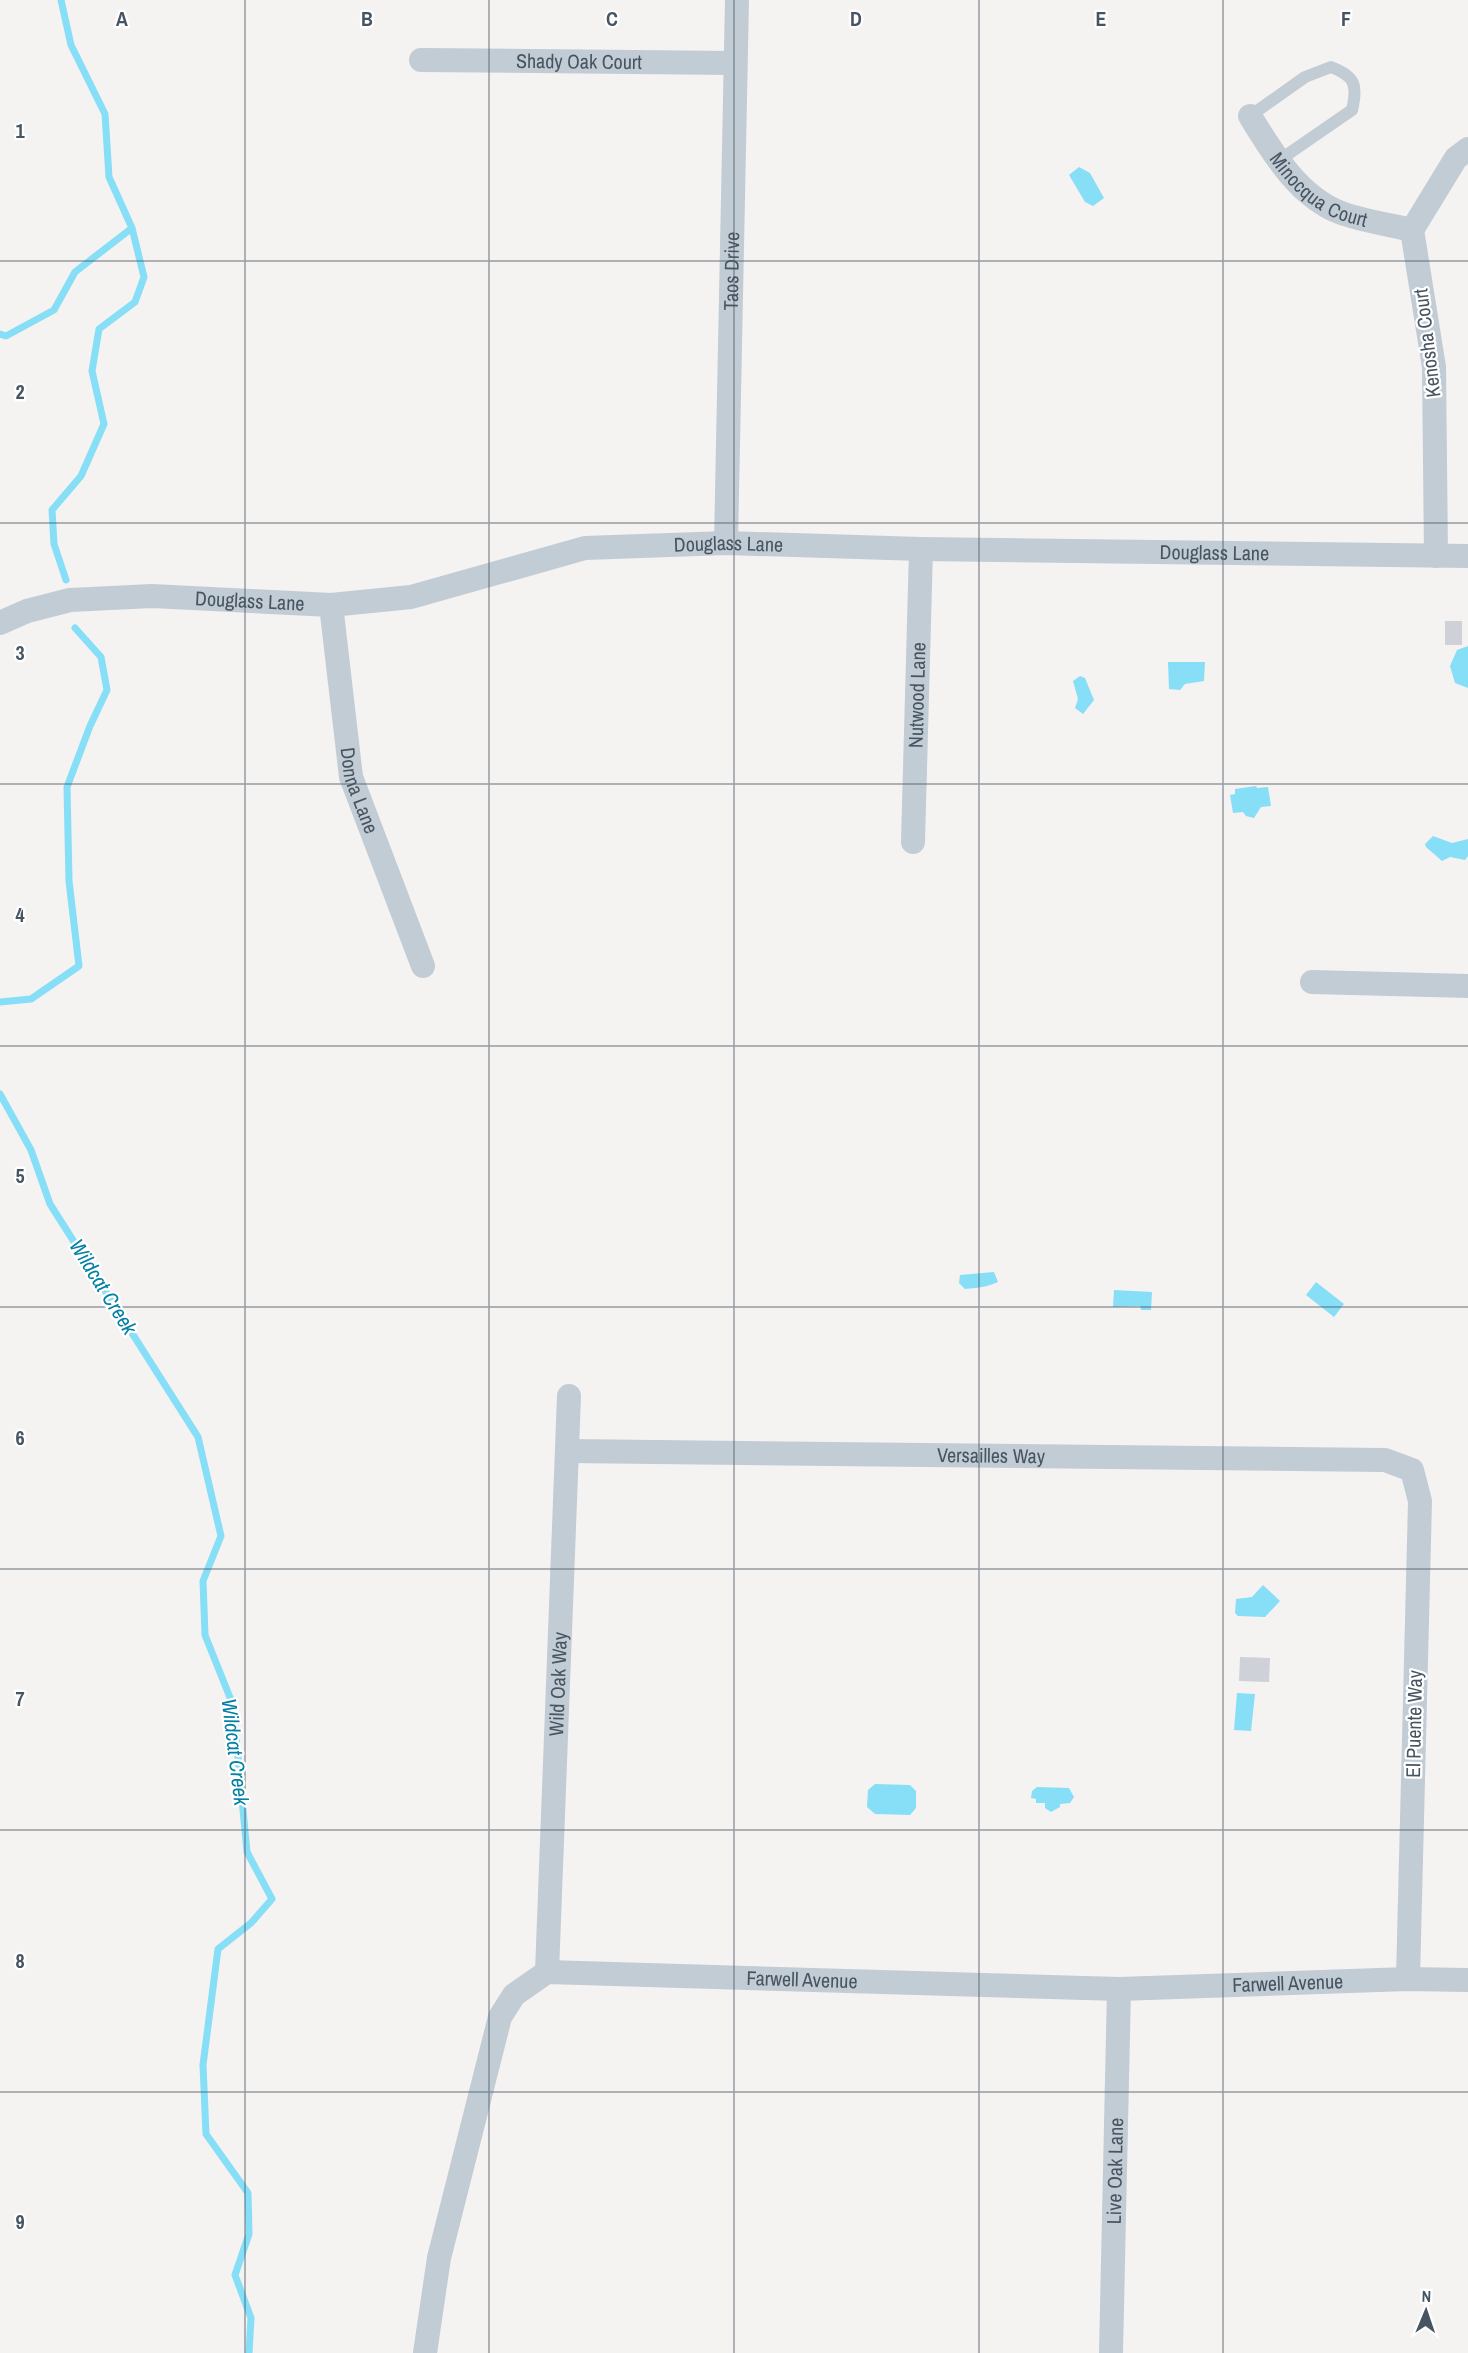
<svg xmlns="http://www.w3.org/2000/svg" width="1468" height="2353" font-family="'Archivo Narrow',sans-serif">
<style>
.water{fill:#86def7}
.lines{fill:none;stroke-linecap:round;stroke-linejoin:round}
.stream{stroke:#86def7;stroke-width:7}
.building{fill:#ced1d8}
.lane{stroke:#c2ccd5;stroke-width:12}
.street{stroke:#c2ccd5;stroke-width:24}
.grid{fill:none;stroke:#475562;stroke-width:1.5;stroke-opacity:0.55}
.labels{text-anchor:middle;stroke-width:4.5;stroke-linejoin:round;paint-order:stroke}
.street-label{font-size:20px;fill:#475562;stroke:#fff}
.water-label{font-size:21px;font-style:italic;fill:#0380a3;stroke:#fff}
.grid-label{font-size:20px;text-anchor:middle;font-weight:bold;fill:#475562;stroke:#fff;stroke-width:4.5;stroke-linejoin:round;paint-order:stroke}
</style>
<rect width="100%" height="100%" fill="#f5f2f2"/>
<path class="water" d="M1079,167L1090,173L1104,198L1093,206L1085,202L1069,175Z
M1468,646V688L1455,683L1450,666L1457,650Z
M1168,662H1205L1204,681L1185,684L1180,690L1169,689Z
M1080,676L1085,678L1094,700L1083,714L1075,708L1078,699L1073,681Z
M1256,786L1257,788L1268,787L1271,806L1261,807L1254,818L1246,816L1243,812L1233,813L1230,795L1235,794V789Z
M1433,836L1452,843L1468,839V856L1465,860L1450,857L1442,861L1426,847L1425,844Z
M994,1272L998,1282C987,1287 977,1288 965,1289L959,1283L960,1275Z
M1316,1282L1344,1304L1334,1317L1306,1295Z
M1114,1290L1152,1292L1151,1310H1141L1140,1306L1113,1307Z
M1263,1585L1280,1601L1265,1617L1238,1616L1235,1613L1236,1599L1252,1597Z
M1237,1693L1255,1694L1251,1731L1234,1730Z
M875,1784L910,1785L916,1791V1808L910,1815L875,1814L867,1807L868,1790Z
M1037,1787L1069,1788L1074,1797L1070,1803L1060,1804V1807L1051,1812L1045,1808V1803H1036V1799L1031,1798L1032,1791Z"/>
<g class="lines">
<path class="stream" d="M61,0L71,45L105,114L109,177L132,228L144,277L135,302L99,329L92,371L104,424L81,476L52,510L54,544L66,580
M0,334L6,336L54,310L75,272L132,228
M0,1002L31,999L79,966L69,881L67,787L90,726L107,690L101,657L75,628
M0,1094L31,1150L50,1204L198,1437L221,1536L203,1581L205,1635L233,1705L247,1852L272,1899L251,1923L218,1949L203,2065L206,2134L248,2193L249,2234L235,2275L251,2318L249,2353"/>
</g>
<path class="building" d="M1445,621H1462V645H1445Z
M1240,1657L1270,1658L1269,1682L1239,1681Z"/>
<g class="lines">
<path class="lane" d="M1250,116L1305,77L1331,67C1355,76 1358,85 1352,110L1278,161"/>
<g class="street">
<path id="s1" d="M421,60L734,63"/>
<path id="s2" d="M1250,116C1273,154 1300,199 1344,214C1366,221 1390,225 1412,230"/>
<path id="s3" d="M726,543L737,0"/>
<path d="M1436,556L1434,367L1412,230L1456,158L1468,149"/>
<path id="s4" d="M331,605L351,777L423,966"/>
<path id="s5" d="M0,623L27,611L70,600L152,596L331,605L411,597L585,548L726,543L921,549L1468,556"/>
<path id="s6" d="M913,842L921,549"/>
<path d="M1312,982L1468,986"/>
<path id="s7" d="M569,1451L1385,1460L1412,1470L1420,1501L1408,1979"/>
<path id="s8" d="M547,1972L569,1396"/>
<path id="s9" d="M425,2353L439,2258L500,2017L514,1995L547,1972L1119,1989L1408,1979L1468,1980"/>
<path id="s10" d="M1111,2353L1119,1989"/>
</g>
</g>
<path class="grid" d="M245,0V2353M489,0V2353M734,0V2353M979,0V2353M1223,0V2353M0,261H1468M0,523H1468M0,784H1468M0,1046H1468M0,1307H1468M0,1569H1468M0,1830H1468M0,2092H1468"/>
<g class="labels">
<g class="street-label">
<text dy="7" stroke="none"><textPath href="#s1" startOffset="158">Shady Oak Court</textPath></text>
<text dy="7" stroke="none"><textPath href="#s2" startOffset="104">Minocqua Court</textPath></text>
<text dy="7" stroke="none"><textPath href="#s3" startOffset="272">Taos Drive</textPath></text>
<text transform="translate(1427 343) rotate(-97)" y="7">Kenosha Court</text>
<text dy="7" stroke="none"><textPath href="#s5" startOffset="740">Douglass Lane</textPath></text>
<text dy="7" stroke="none"><textPath href="#s5" startOffset="1226">Douglass Lane</textPath></text>
<text dy="7" stroke="none"><textPath href="#s5" startOffset="254">Douglass Lane</textPath></text>
<text dy="7" stroke="none"><textPath href="#s6" startOffset="147">Nutwood Lane</textPath></text>
<text dy="7" stroke="none"><textPath href="#s4" startOffset="188">Donna Lane</textPath></text>
<text dy="7" stroke="none"><textPath href="#s7" startOffset="422">Versailles Way</textPath></text>
<text dy="7" stroke="none"><textPath href="#s8" startOffset="288">Wild Oak Way</textPath></text>
<text transform="translate(1414 1724) rotate(-89)" y="7">El Puente Way</text>
<text dy="7" stroke="none"><textPath href="#s9" startOffset="666">Farwell Avenue</textPath></text>
<text dy="7" stroke="none"><textPath href="#s9" startOffset="1152">Farwell Avenue</textPath></text>
<text dy="7" stroke="none"><textPath href="#s10" startOffset="182">Live Oak Lane</textPath></text>
</g>
<g class="water-label">
<text transform="translate(103 1287) rotate(58)" y="7">Wildcat Creek</text>
<text transform="translate(235 1752) rotate(83)" y="7">Wildcat Creek</text>
</g>
</g>
<g class="grid-label">
<text x="122" y="26">A</text>
<text x="367" y="26">B</text>
<text x="612" y="26">C</text>
<text x="856" y="26">D</text>
<text x="1101" y="26">E</text>
<text x="1346" y="26">F</text>
<text x="20" y="138">1</text>
<text x="20" y="399">2</text>
<text x="20" y="660">3</text>
<text x="20" y="922">4</text>
<text x="20" y="1183">5</text>
<text x="20" y="1445">6</text>
<text x="20" y="1706">7</text>
<text x="20" y="1968">8</text>
<text x="20" y="2229">9</text>
</g>
<g transform="translate(1426 2311) rotate(2)" stroke="#ffffff" stroke-width="4.5" paint-order="stroke">
<path d="M0-4.5L10 22L0 15L-10 22Z" fill="#475562"/>
<text y="-9" font-size="16" font-weight="bold" text-anchor="middle" fill="#475562">N</text>
</g>
</svg>
